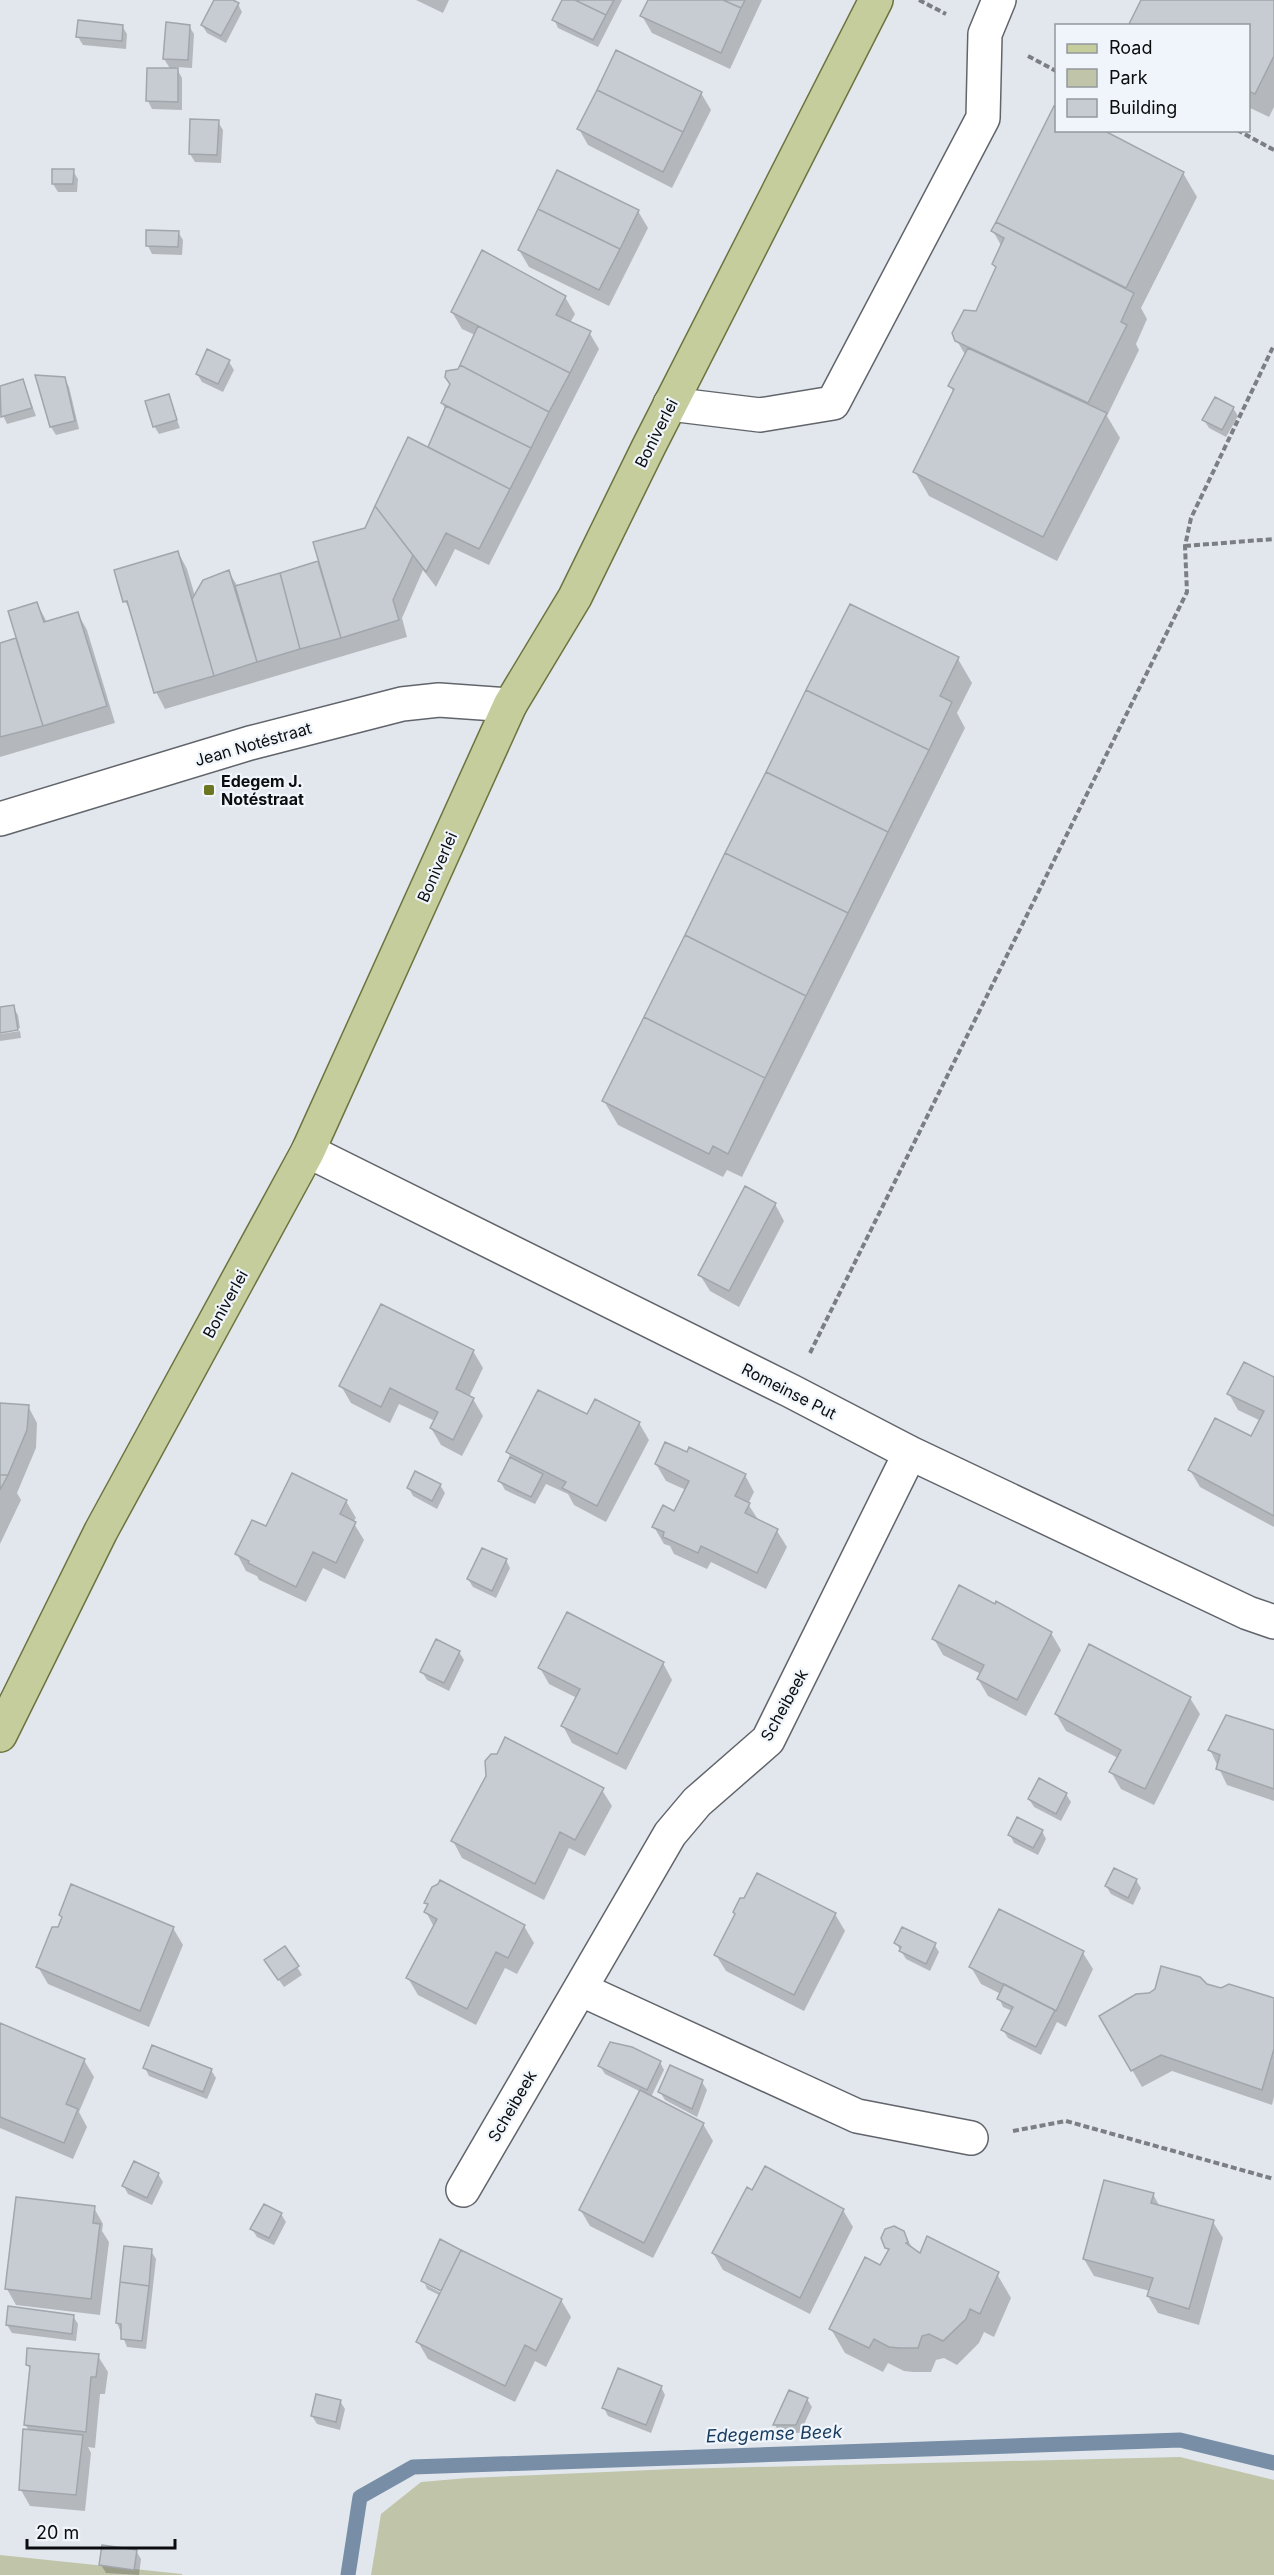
<svg xmlns="http://www.w3.org/2000/svg" width="1274" height="2575" font-family="Inter,sans-serif">
<style>
.green{fill:#c0c5a9}
.shadow{fill:#0003}
.lines{fill:none;stroke-linecap:round;stroke-linejoin:round}
.stream{stroke:#778ea6;stroke-width:15}
.building{fill:#c6ccd2;stroke:#a0a6ab;stroke-width:1.5}
.minor-casing{stroke:#61656b;stroke-width:36}
.major-casing{stroke:#6c733f;stroke-width:36}
.path{stroke:#7b7e82;stroke-width:4;stroke-dasharray:6 3;stroke-linecap:butt}
.minor{stroke:#fff;stroke-width:33}
.major{stroke:#c6cd9c;stroke-width:33}
.poi-dot{fill:#6c7520;stroke:#eff5fb;stroke-width:2}
.labels{text-anchor:middle;stroke-width:4.5;stroke-linejoin:round;paint-order:stroke}
.street-label{font-size:16px;fill:#0a0c0e;stroke:#eff5fb}
.poi-label{font-size:16px;font-weight:bold;fill:#0a0c0e;stroke:#eff5fb;text-anchor:start}
.water-label{font-size:18px;font-style:italic;fill:#153a5d;stroke:#eff5fb}
</style>
<rect width="100%" height="100%" fill="#e2e7ed"/>
<path class="green" d="M1180,2457L1274,2480V2575H371L381,2514L421,2482L468,2478L673,2469Z
M0,2555L182,2574V2575H0Z"/>
<path class="shadow" d="M216,0H230L238,4L242,12L226,43L207,33L202,25Z
M416,0H449L443,13Z
M563,0H622L598,47L558,28L554,19Z
M650,0H762L730,69L652,33L642,16Z
M1143,0H1274V107L1269,117L1248,107V26Z
M122,26L127,34L126,49L83,45L78,37Z
M189,26L194,34L192,68L176,67L182,78V110L152,109L148,101V70H171L164,59Z
M701,93L711,110L672,188L588,145L579,129Z
M1055,108L1056,130L1183,173L1197,197L1141,308L1147,319L1136,344L1139,350L1107,416L1120,438L1057,561L929,496L915,472L954,393L950,386L966,356L957,341L977,312L997,270L993,264L1002,247L993,231Z
M218,122L223,130L221,163L195,162L190,154Z
M73,171L78,179L77,192H58L53,184Z
M638,211L648,228L609,306L529,267L519,250Z
M178,232L183,240L182,255L152,254L148,246Z
M565,297L575,314L570,323L589,332L599,349L489,565L455,549L436,587L423,570L402,618L407,637L165,709L156,692L134,617L125,601L178,552L187,569L195,596L229,572L238,587L320,562L366,529L428,449L446,410L442,403L475,335L462,329L452,312Z
M229,362L234,370L223,392L202,382L197,374Z
M37,377L64,378L69,387L79,429L56,435L51,427Z
M23,380L36,416L7,424L0,409V388Z
M168,396L180,428L159,434L154,426Z
M1233,408L1238,416L1226,437L1209,428L1204,420Z
M37,604L47,622L78,614L87,630L115,723L0,757V644L17,639Z
M958,659L972,683L957,713L965,728L742,1177L727,1170L723,1177L618,1125L604,1101Z
M13,1007L18,1015L20,1028L0,1031V1008Z
M20,1031L21,1038L0,1041V1034Z
M775,1204L784,1221L739,1307L710,1291L700,1275Z
M473,1351L483,1368L469,1397L473,1399L483,1416L462,1456L441,1445L431,1428L435,1421L399,1404L390,1423L351,1403L341,1386Z
M1274,1379V1527L1200,1487L1190,1470L1252,1438L1261,1421L1238,1410L1229,1394Z
M0,1405L28,1406L37,1423L36,1448L17,1493L21,1500L0,1544Z
M588,1416L639,1423L649,1440L606,1522L574,1505L568,1494L546,1484L535,1504L505,1490L500,1481L511,1459L508,1452Z
M656,1464L745,1475L754,1492L748,1504L759,1521L777,1531L787,1547L766,1589L711,1562L707,1569L674,1554L670,1546L664,1544L654,1527L675,1513L686,1490L666,1481Z
M440,1485L445,1493L437,1509L413,1496L409,1488Z
M346,1501L356,1518L353,1522L364,1540L345,1579L323,1568L306,1602L259,1580L257,1576L246,1571L237,1554L266,1528Z
M506,1560L510,1568L496,1598L473,1587L468,1579Z
M1051,1633L1061,1650L1026,1716L988,1696L978,1679L981,1674L943,1655L934,1639Z
M459,1652L464,1660L449,1691L427,1680L422,1672Z
M663,1663L672,1680L626,1770L572,1743L563,1726L577,1698L549,1684L540,1668Z
M1190,1698L1200,1714L1154,1805L1121,1789L1111,1772L1118,1758L1066,1731L1056,1714Z
M1274,1732V1801L1227,1785L1210,1750Z
M602,1790L612,1806L585,1856L569,1848L544,1900L462,1858L453,1841Z
M1066,1794L1071,1802L1061,1821L1034,1807L1029,1799Z
M1042,1831L1046,1839L1038,1855L1014,1843L1010,1835Z
M1136,1880L1141,1888L1133,1905L1111,1894L1106,1886Z
M426,1903L524,1926L534,1943L517,1974L505,1968L476,2025L418,1995L408,1978L434,1927L426,1912L428,1907Z
M1000,1911L1083,1953L1093,1969L1066,2027L1057,2022L1041,2055L1008,2038L1003,2030L1012,2011L1003,2007L999,1998L1001,1994L981,1984L971,1967Z
M835,1914L845,1931L804,2011L726,1971L716,1955Z
M60,1915L173,1928L183,1945L149,2027L48,1984L38,1967L63,1919Z
M896,1943L934,1944L939,1952L930,1971L906,1959Z
M297,1967L302,1975L284,1987L271,1969Z
M1206,1986L1274,1999V2097L1272,2105L1172,2071L1142,2087L1101,2016Z
M0,2025L84,2060L94,2077L79,2112L87,2127L73,2159L0,2128Z
M660,2062L664,2070L651,2097L703,2124L713,2141L653,2258L590,2226L580,2209L641,2092L605,2074L600,2066Z
M145,2068L211,2070L216,2078L207,2099L149,2076Z
M702,2082L707,2090L697,2117L665,2100L660,2092Z
M158,2174L163,2182L152,2205L128,2194L123,2185Z
M1153,2194L1160,2207L1213,2222L1223,2238L1199,2325L1158,2313L1148,2296L1150,2291L1094,2276L1084,2259Z
M94,2208L103,2224L102,2231L109,2242L100,2315L16,2305L7,2289Z
M843,2210L853,2227L810,2314L723,2270L713,2253Z
M281,2214L286,2222L274,2245L257,2237L252,2229Z
M903,2232L913,2249L921,2255L997,2274L1011,2298L994,2337L984,2332L979,2343L957,2365L944,2358L936,2360L931,2372H913L904,2371L888,2363L883,2372L845,2353L831,2329L881,2267L889,2252L886,2247Z
M151,2251L156,2259L146,2349L127,2347L117,2323Z
M425,2284L443,2294L561,2300L571,2317L546,2367L535,2361L515,2402L428,2359L418,2342L441,2296L427,2289Z
M73,2316L78,2324L76,2341L12,2333L7,2325Z
M98,2356L108,2372L105,2394H100L95,2448L88,2447L91,2453L85,2511L30,2506L21,2490L29,2431L25,2424L31,2370L27,2365Z
M661,2387L665,2395L651,2433L608,2416L604,2408Z
M807,2399L812,2407L800,2433L779,2432L775,2425Z
M340,2401L345,2409L340,2430L317,2424L312,2416Z
M136,2551L141,2559L139,2575L106,2573L101,2565Z"/>
<g class="lines">
<path class="stream" d="M348,2575L360,2497L413,2467L1180,2440L1274,2463"/>
</g>
<path class="building" d="M214,0H233L239,3L221,36L201,25Z
M562,0H575L606,15L593,40L552,20Z
M575,0H614L606,15Z
M648,0H723L741,8L721,53L640,16Z
M723,0H745L741,8Z
M1141,0H1274V56L1255,94L1248,91V26H1128Z
M78,20L123,25L122,41L76,37Z
M166,22L190,25L188,60L163,59Z
M616,50L702,92L683,132L597,90Z
M147,68H178V102L146,101Z
M597,90L683,132L663,172L577,129Z
M1054,106L1056,107V130H1103L1184,172L1126,288L996,222Z
M190,119L219,120L217,155L189,154Z
M52,169H74L73,184H52Z
M557,170L639,210L620,249L538,209Z
M538,209L620,249L599,290L518,250Z
M996,222L1134,293L1121,322L1127,325L1088,403L955,341L952,333L964,310L976,311L996,267L992,264L1004,238L991,231Z
M146,230L179,231L178,247L146,246Z
M482,250L566,296L556,315L591,331L570,373L451,312Z
M478,326L570,373L549,412L460,365Z
M968,348L1107,413L1043,537L913,472L954,389L948,386Z
M207,349L230,360L218,384L196,374Z
M460,365L549,412L531,448L441,403L450,384L445,377L446,371L458,369Z
M35,375L65,377L75,421L50,427Z
M23,379L32,408L1,417L0,386Z
M169,394L177,420L153,427L145,401Z
M1215,397L1234,407L1222,430L1202,420Z
M446,406L531,448L510,489L428,447Z
M408,437L510,489L479,549L446,533L426,572L375,506Z
M375,506L413,555L393,600L399,620L341,638L313,542L365,528Z
M178,551L214,676L154,693L127,601L123,602L114,570Z
M318,561L341,638L300,649L280,573Z
M229,570L257,662L214,676L192,599L203,580Z
M280,573L300,649L257,662L235,586Z
M37,602L44,622L78,612L107,706L43,726L8,611Z
M850,604L959,657L940,696L952,702L929,750L806,690Z
M16,638L43,726L0,737V643Z
M806,690L929,750L888,832L766,772Z
M766,772L888,832L848,913L725,853Z
M725,853L848,913L806,996L685,935Z
M685,935L806,996L765,1078L644,1017Z
M14,1005L18,1030L0,1033V1007Z
M644,1017L765,1078L728,1154L713,1146L709,1154L602,1101Z
M745,1186L776,1203L729,1291L698,1275Z
M381,1304L474,1350L456,1389L474,1398L453,1440L430,1428L438,1412L390,1388L381,1407L339,1386Z
M1244,1362L1274,1377V1516L1188,1470L1215,1418L1251,1436L1264,1411L1227,1394Z
M538,1390L587,1414L595,1399L640,1422L597,1506L562,1488L566,1482L506,1452Z
M0,1403L29,1405L27,1430L8,1475H0Z
M665,1442L687,1452L689,1447L746,1474L735,1496L750,1503L745,1513L778,1529L757,1573L701,1546L698,1553L663,1537L664,1532L652,1527L663,1505L674,1511L689,1481L655,1464Z
M510,1457L543,1474L531,1497L498,1481Z
M415,1471L441,1484L432,1501L407,1488Z
M292,1473L347,1500L340,1514L356,1522L336,1563L313,1552L296,1587L248,1563L249,1561L235,1554L252,1520L266,1526Z
M0,1475H8L0,1490Z
M482,1548L507,1559L492,1591L467,1579Z
M959,1585L995,1604L996,1601L1052,1632L1017,1700L977,1679L984,1665L932,1639Z
M567,1612L664,1662L617,1754L561,1726L580,1689L538,1668Z
M436,1639L460,1651L444,1683L420,1672Z
M1089,1644L1191,1697L1145,1789L1109,1772L1121,1750L1055,1714Z
M1226,1715L1274,1730V1789L1216,1769L1220,1755L1208,1750Z
M505,1737L604,1788L575,1840L560,1832L535,1884L451,1841L486,1776L485,1761L491,1754H497Z
M1039,1778L1067,1793L1056,1814L1028,1799Z
M1017,1817L1043,1830L1033,1848L1008,1835Z
M1114,1868L1137,1879L1128,1898L1105,1886Z
M757,1873L836,1913L794,1995L714,1955L735,1914L733,1912L740,1898H744Z
M440,1880L525,1925L508,1958L496,1952L467,2009L406,1978L437,1919L424,1912L428,1904L424,1903L432,1887L438,1884Z
M71,1884L174,1927L140,2011L36,1967L52,1927H58L62,1917L59,1915Z
M999,1909L1084,1951L1056,2011L969,1967Z
M902,1927L936,1943L926,1964L899,1951L901,1947L894,1943Z
M285,1946L299,1966L278,1980L264,1960Z
M1161,1966L1200,1977L1207,1984L1221,1988L1229,1984L1274,1998V2049L1262,2090L1161,2055L1131,2071L1099,2016L1136,1994L1149,1993L1155,1989Z
M1004,1984L1055,2010L1036,2047L1001,2030L1013,2007L997,1999Z
M0,2023L85,2059L66,2104L78,2109L64,2143L0,2117Z
M610,2042L632,2047L661,2061L647,2090L598,2066Z
M152,2045L212,2069L203,2092L143,2068Z
M670,2065L703,2080L692,2109L658,2092Z
M640,2090L704,2123L644,2243L579,2210Z
M134,2161L159,2173L147,2198L122,2186Z
M765,2166L844,2209L800,2298L712,2253L747,2187L752,2190Z
M1104,2180L1154,2193L1151,2203L1214,2220L1189,2309L1147,2296L1153,2278L1083,2259Z
M16,2197L95,2206L93,2223L100,2224L91,2299L5,2289Z
M264,2204L282,2213L269,2238L250,2229Z
M894,2226L904,2231L908,2242L906,2243L920,2253L927,2236L999,2272L980,2314L970,2309L966,2319L943,2341L929,2334L922,2336L918,2348H899L889,2347L874,2339L869,2348L829,2329L865,2257L880,2265L889,2249L885,2248L881,2238L885,2229Z
M440,2239L461,2250L441,2291L421,2281Z
M124,2246L152,2249L149,2286L120,2282Z
M461,2250L562,2299L536,2351L525,2345L505,2386L416,2342Z
M120,2282L149,2286L142,2341L121,2339V2324L116,2323Z
M8,2306L74,2315L72,2334L6,2325Z
M27,2348L99,2354L96,2377H91L86,2432L24,2425L30,2366L26,2365Z
M618,2368L662,2386L646,2425L602,2408Z
M789,2390L808,2398L796,2425H773Z
M316,2394L341,2400L336,2422L311,2416Z
M23,2429L83,2435L76,2495L19,2490Z
M102,2545L137,2550L134,2570L99,2565Z"/>
<g class="lines">
<g class="minor-casing">
<path id="minor" d="M670,404L760,415L833,403L983,118L985,34L999,0
M0,819L250,743L402,704L439,700L510,705
M308,1151L791,1391L910,1453L1248,1613L1274,1622
M910,1453L768,1740L697,1802L670,1834L580,1989L857,2116L971,2138
M463,2190L580,1989"/>
</g>
<g class="major-casing">
<path id="major" d="M0,1735L101,1531L308,1151L510,705L575,597L648,448L876,0"/>
</g>
<path class="path" d="M919,0L946,14
M1028,56L1056,71
M1237,130L1274,150
M1185,546L1274,539
M810,1353L1187,592L1185,546L1191,518L1274,345
M1013,2131L1066,2121L1274,2179"/>
<use href="#minor" class="minor"/>
<use href="#major" class="major"/>
</g>
<rect class="poi-dot" x="203" y="784" width="12" height="12" rx="3"/>
<g class="labels">
<g class="street-label">
<text transform="translate(656 433) rotate(-63)" y="6">Boniverlei</text>
<text transform="translate(253 744) rotate(-16)" y="6">Jean Notéstraat</text>
<text transform="translate(437 867) rotate(-66)" y="6">Boniverlei</text>
<text transform="translate(225 1304) rotate(-61)" y="6">Boniverlei</text>
<text transform="translate(789 1391) rotate(27)" y="6">Romeinse Put</text>
<text transform="translate(784 1705) rotate(-61)" y="6">Scheibeek</text>
<text transform="translate(512 2106) rotate(-60)" y="6">Scheibeek</text>
</g>
<g class="poi-label">
<text x="221" y="787">Edegem J.<tspan x="221" dy="18">Notéstraat</tspan></text>
</g>
<g class="water-label">
<text transform="translate(774 2434) rotate(-2)" y="6">Edegemse Beek</text>
</g>
</g>
<rect x="1055" y="24" width="195" height="108" fill="#eff5fb" stroke="#93989c" stroke-width="1.5"/>
<rect x="1067" y="44" width="30" height="9" fill="#c6cd9c" stroke="#93989c" stroke-width="1.5"/>
<text x="1109" y="54" font-size="18" fill="#0a0c0e">Road</text>
<rect x="1067" y="69" width="30" height="18" fill="#c0c5a9" stroke="#93989c" stroke-width="1.5"/>
<text x="1109" y="84" font-size="18" fill="#0a0c0e">Park</text>
<rect x="1067" y="99" width="30" height="18" fill="#c6ccd2" stroke="#93989c" stroke-width="1.5"/>
<text x="1109" y="114" font-size="18" fill="#0a0c0e">Building</text>
<path d="M27 2539v9h148v-9" fill="none" stroke="#0a0c0e" stroke-width="3"/>
<text x="36" y="2539" font-size="18" fill="#0a0c0e" stroke="#eff5fb" stroke-width="4.5" paint-order="stroke">20 m</text>
</svg>
